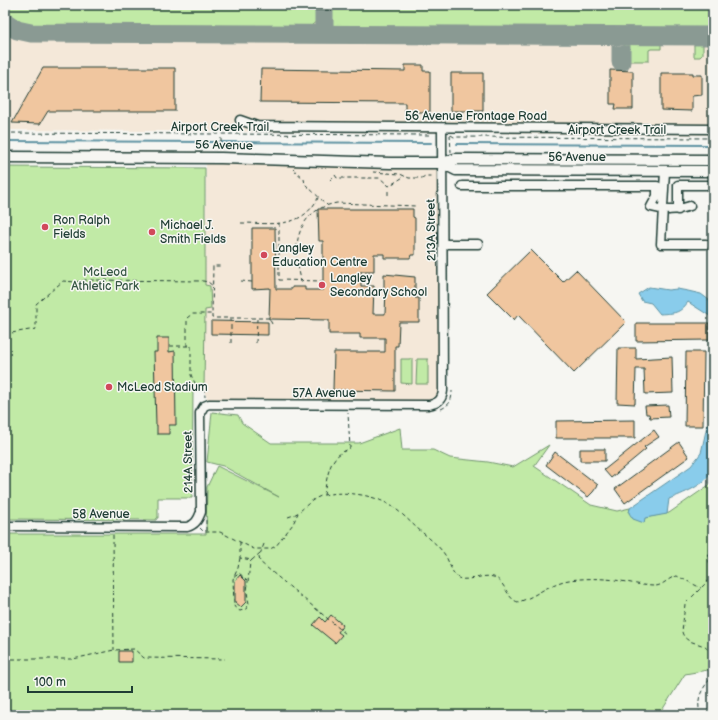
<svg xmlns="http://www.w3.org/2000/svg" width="718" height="720" font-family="'Balsamiq Sans',sans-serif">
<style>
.built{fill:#f4e8d9}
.green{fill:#c1eaa6;stroke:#70946d}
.water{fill:#89cceb;stroke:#5f93a2}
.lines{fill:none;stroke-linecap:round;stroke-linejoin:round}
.stream{stroke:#5f93a2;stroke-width:2}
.taxiway{stroke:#8a9a93;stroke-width:19}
.building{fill:#f0c69f;stroke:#1f3d34}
.minor-casing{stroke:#1f3d34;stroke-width:11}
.major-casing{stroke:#1f3d34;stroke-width:13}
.path{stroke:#1f3d34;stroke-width:1;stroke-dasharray:4 3;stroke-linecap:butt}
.minor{stroke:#f6f6f2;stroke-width:8}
.major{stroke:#f6f6f2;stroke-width:10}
.poi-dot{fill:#d1495b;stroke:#f6f6f2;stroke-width:1.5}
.labels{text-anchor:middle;stroke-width:3;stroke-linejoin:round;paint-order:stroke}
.street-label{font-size:12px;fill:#1f3d34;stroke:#f6f6f2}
.poi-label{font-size:12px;fill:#1f3d34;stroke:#f6f6f2;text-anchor:start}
.park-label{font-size:12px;fill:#375745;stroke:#f6f6f2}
</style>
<rect width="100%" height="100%" fill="#f6f6f2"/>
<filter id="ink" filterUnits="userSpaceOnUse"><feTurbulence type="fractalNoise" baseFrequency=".025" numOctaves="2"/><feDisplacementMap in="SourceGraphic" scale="8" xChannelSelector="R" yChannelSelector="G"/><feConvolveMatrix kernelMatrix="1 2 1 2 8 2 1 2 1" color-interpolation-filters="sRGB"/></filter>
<g filter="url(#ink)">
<path class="built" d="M5,5H713V135L5,130Z
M206,158L442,159L438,402L209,404L204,390Z"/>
<path class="green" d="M5,5H310L317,13V21L306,30L23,29L5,16Z
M334,5L713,6V33L338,30L328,20V13Z
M624,42L661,43V49H651L649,50V61H627L624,59Z
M694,43H703V54L700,57H694Z
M5,167L205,168V285L210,286L211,309L205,310L204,390H193L192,498H158V518H157L156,520L5,519Z
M401,359H412V384L401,383Z
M417,359H428V384H416Z
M212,412L238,415L242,423L271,443H359L400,428L402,450H433L450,458L488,462L513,467L549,445L534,466L591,505L617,511L630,508L629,513L644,522V518L669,513L709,485L713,481V669L685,674L659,715H5V534H206L207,487L217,466L279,497L223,466L207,462Z"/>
<path class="water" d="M649,287L668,290L677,289L688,291L701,294L713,303V318L688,302C679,314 675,313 660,314L651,303L642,301L638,294Z
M713,422C713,430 715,466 712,471C706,485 682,494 669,499L667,514L645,518L644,523L633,519L629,513L630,508L691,466L701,453L707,426Z"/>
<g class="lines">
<path class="stream" d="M5,141L431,143
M457,144L713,145"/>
<path class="taxiway" d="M5,22L17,30L31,33L713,36
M324,34V5
M621,62V36"/>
</g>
<path class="building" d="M405,65H423V71H430V112H405V103L260,102L261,69L405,71Z
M43,68H175V111H48L40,124L12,123Z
M610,70L633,71V109H615L616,104H610Z
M451,73H483V111H451Z
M661,73H693V75H702V95L692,96V111L661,110Z
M318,209H413V217L415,218V255H411L410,258H384V254H374V271H361V286H374L373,314H385L386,289H384V274L415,277V298H419V322H399L398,346H395V391L333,390L334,352H385V338H360V334H329V320L269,319L270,288L252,289V228H275L276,289H292V287H305V290H323V241H319Z
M531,250L563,282L576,270L626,322L574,373L518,315L514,320L487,293Z
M211,321L268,322V335L211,334Z
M636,323H709V340L636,341Z
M157,338H169V352L175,351L176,425H169V434H157V425H156L154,352H157Z
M618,348H636V359L672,357L673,393L645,394L644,369H636L635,404L617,403Z
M686,352H704L703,426H685Z
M668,405L669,417L650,418L649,414H646L645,406Z
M635,420V438H556V421Z
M654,430L659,437L644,447L646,449L611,478L604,470Z
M679,442L689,457L625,503L615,489Z
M580,449H605V461H580Z
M555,452L598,485L593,492L588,497L546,465Z
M240,575L246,581V602L241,607L235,602V581Z
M331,615L343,625L338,632L342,635L335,643L313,625L320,617L325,622Z
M119,651H132V662H119Z"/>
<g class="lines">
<g class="minor-casing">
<path id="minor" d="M240,120L257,126L713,129
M665,171L661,244H706
M462,186H657V196L651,207C666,211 675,211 690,206
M678,210V185H713
M443,244H478
M5,526L187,527C195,525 198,520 201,512L200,413L204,406L209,404L429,405C438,403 442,400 443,391L442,128"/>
</g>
<g class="major-casing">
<path id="major" d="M5,157L221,158L390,163H442L455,159L713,160
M442,163L456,170L713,171"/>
</g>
<path class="path" d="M5,133L430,135
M450,135L451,152
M451,135L454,137L713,138
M221,149V135
M293,169L304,179L305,184L327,205
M373,172L400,174L409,178H422L425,176H434
M330,180L335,175L337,178H380L389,186L405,176
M388,195V191
M241,223C272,223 301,230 318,198
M279,223V280L322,281
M241,281L252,282
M301,283C301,276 298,269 297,261C294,232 306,208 337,203L416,206
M212,315V318H269L272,324
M5,334L36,329V304L63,281L76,282L85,280L203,281L208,282L213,286
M231,343V319
M256,343L257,319
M170,346H191V375L196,385L204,387L205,397
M187,346V318L192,314H212L213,266H220
M441,409C450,405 452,400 452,391
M324,495C326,483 328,466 336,457C340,453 345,451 350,448L348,413
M288,517C292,516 296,514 299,512C307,505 313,498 324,495C341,491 369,494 384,502C396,507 407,519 417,528C425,535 435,542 442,551C449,558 450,571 457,577C465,584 484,572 496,578C506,584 507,599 518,602C536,597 549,583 569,580C586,578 605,578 621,581C632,583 644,586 655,586C663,586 669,577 677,576L701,588
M206,520V532
M200,528L204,532H220L254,549H270L276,546L293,524L298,513
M113,535L114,650
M713,540L708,557L713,576L685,604L682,632C685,643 696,642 704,646C708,649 711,653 713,657
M240,542V558L252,560L260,553
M264,544L259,557L260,562L346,634
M240,558L238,568L233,579L234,606L236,609L240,611L246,609L249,604L247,592L250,562L252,560
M234,576H236L239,573L247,580
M5,659H73L114,650L134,649L144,658L225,659
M700,715C696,695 702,690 713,675"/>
<use href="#minor" class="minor"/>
<use href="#major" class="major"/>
</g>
</g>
<g class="poi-dot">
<circle cx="45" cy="227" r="4"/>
<circle cx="152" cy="232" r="4"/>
<circle cx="264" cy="255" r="4"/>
<circle cx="322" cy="285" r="4"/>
<circle cx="109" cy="387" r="4"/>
</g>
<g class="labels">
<g class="street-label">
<text x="476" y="120">56 Avenue Frontage Road</text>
<text x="220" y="131">Airport Creek Trail</text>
<text x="617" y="134">Airport Creek Trail</text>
<text transform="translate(224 145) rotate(1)" y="4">56 Avenue</text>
<text x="577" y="161">56 Avenue</text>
<text transform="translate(431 230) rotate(-91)" y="4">213A Street</text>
<text x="324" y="397">57A Avenue</text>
<text transform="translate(188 462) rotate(-91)" y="4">214A Street</text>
<text x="101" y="518">58 Avenue</text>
</g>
<g class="poi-label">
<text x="53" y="224">Ron Ralph<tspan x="53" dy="14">Fields</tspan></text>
<text x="160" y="229">Michael J.<tspan x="160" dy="14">Smith Fields</tspan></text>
<text x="272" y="252">Langley<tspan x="272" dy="14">Education Centre</tspan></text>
<text x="330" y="282">Langley<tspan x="330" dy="14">Secondary School</tspan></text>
<text x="117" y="391">McLeod Stadium</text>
</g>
<g class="park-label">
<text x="105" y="276">McLeod<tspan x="105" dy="14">Athletic Park</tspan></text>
</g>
</g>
<rect width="718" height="720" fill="none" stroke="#f6f6f2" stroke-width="20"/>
<rect x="10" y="10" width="698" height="700" fill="none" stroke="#1f3d34" stroke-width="1.5" filter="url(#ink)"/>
<path d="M28 686v6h104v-6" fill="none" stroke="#1f3d34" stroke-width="2"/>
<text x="34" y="686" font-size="12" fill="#1f3d34" stroke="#f6f6f2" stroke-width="3" paint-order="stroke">100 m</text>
</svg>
